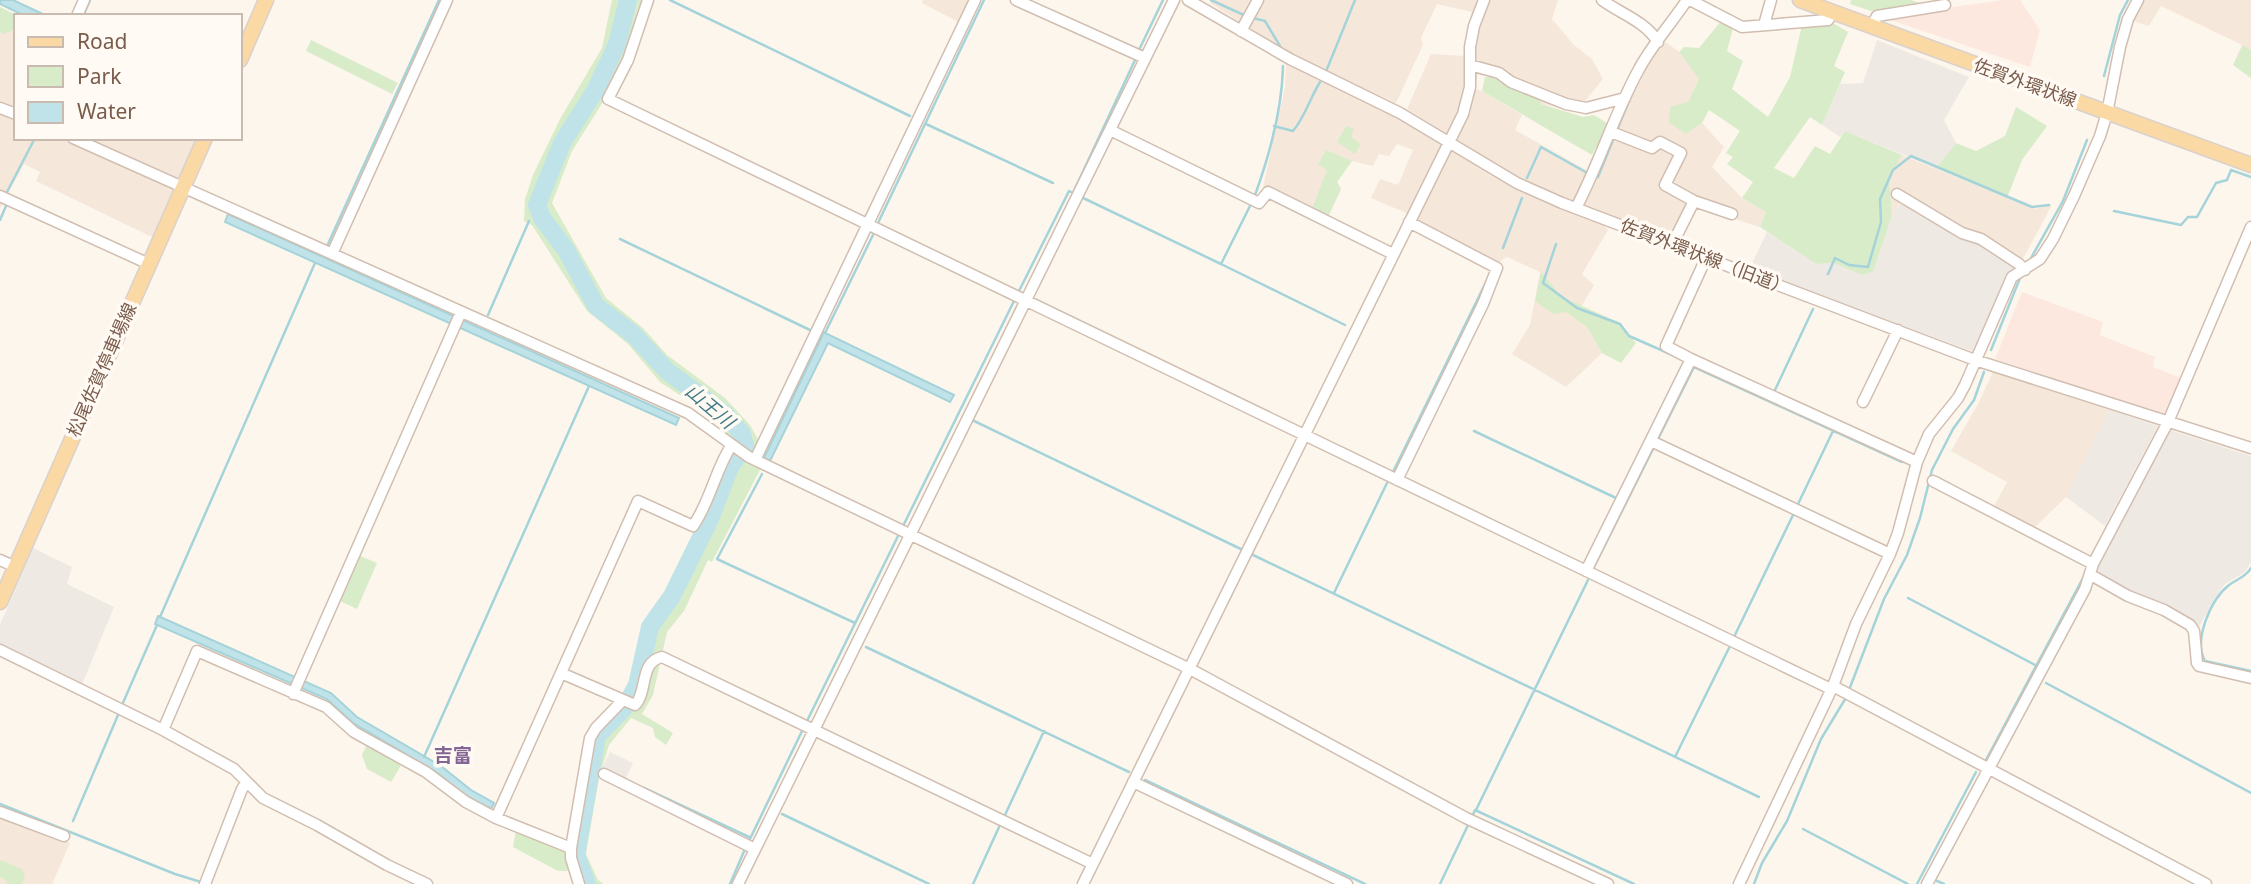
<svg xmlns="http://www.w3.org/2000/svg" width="2251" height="884" font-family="'Noto Sans','Noto Sans JP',sans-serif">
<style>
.residential{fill:#f5e8da}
.commercial{fill:#fde8e0}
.industrial{fill:#efe9e4}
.green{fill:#d8ecc9}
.water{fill:#bfe3e8;stroke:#a5d3da;stroke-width:2}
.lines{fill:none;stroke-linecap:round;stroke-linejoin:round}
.stream{stroke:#a5d3da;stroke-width:2.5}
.river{stroke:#bfe3e8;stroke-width:18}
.minor-casing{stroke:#d1beb0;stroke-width:13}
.major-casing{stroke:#dad1cd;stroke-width:17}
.minor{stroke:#fff;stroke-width:10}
.major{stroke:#fbd9a5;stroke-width:14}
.labels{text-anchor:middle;stroke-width:7;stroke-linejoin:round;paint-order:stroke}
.street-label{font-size:18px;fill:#7a5c4d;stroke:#fffaf3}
.water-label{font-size:19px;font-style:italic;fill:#437c86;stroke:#fffaf3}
.neighbourhood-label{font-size:19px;font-weight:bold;fill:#846695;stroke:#fffaf3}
</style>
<rect width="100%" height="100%" fill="#fdf6ec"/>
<path class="residential" d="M923,0H971L960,23L922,3Z
M1211,0H1558L1552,19L1574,45L1592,59L1603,79L1577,111L1541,104L1496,77L1478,73L1475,89L1482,91L1522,115L1515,130L1590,172L1638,75L1660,45L1666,42L1679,52L1699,79L1688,102L1686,134L1702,123L1724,147L1712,167L1742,198L1766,212L1760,227L1697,207L1679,242L1557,195L1513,174L1407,109L1431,54L1464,56L1472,12L1437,4L1421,38L1423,45L1396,103L1294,56L1210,3Z
M2143,0H2251V78L2233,65L2242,45L2161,6L2149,26L2133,21Z
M16,29V138H199L154,238L36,181L40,172L24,164L0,208V32L4,33Z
M1286,63L1398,116L1602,223L1608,230L1582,274L1594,285L1581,307L1587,327L1602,353L1566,387L1512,354L1530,325L1540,272L1507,257L1487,270L1410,229L1406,213L1371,198L1380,179L1398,185L1413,150L1397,144L1389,156L1379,154L1373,166L1352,161L1337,182L1341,189L1328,217L1263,187L1285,87Z
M1902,155L2034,209L2052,205L2024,257L2014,264L1902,200L1892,216L1889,178Z
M1993,372L2110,410L2066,497L2033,529L1993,508L2007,482L1951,451L1978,404Z
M0,817L70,843L52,884H0Z"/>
<path class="commercial" d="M2004,0H2020L2040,30L2030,67L1881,17Z
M2022,292L2103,322L2100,335L2155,357L2153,367L2181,378L2165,414L1995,359Z"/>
<path class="industrial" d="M1877,40L1969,77L1944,120L1956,143L1936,168L1845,131L1840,137L1822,125L1840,84L1863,83Z
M1903,200L2014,264L1974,352L1750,268L1767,232L1816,264L1834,263L1862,275L1873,272L1892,216Z
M2110,410L2158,426L2105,526L2066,497Z
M2170,430L2251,456V562L2245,572L2225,584L2214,599L2199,627L2096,573L2095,567Z
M33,548L72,567L67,584L114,607L81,687L0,645V625Z
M610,752L633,763L624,782L601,770Z"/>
<path class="green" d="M612,0H625L613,44L595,84L560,137L535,202L536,214L562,251L594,306L629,336L664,374L724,416L738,434L739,445L726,436V432L714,418L660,382L628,344L587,311L532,225L524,221L525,199L533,175L560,119L602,48Z
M633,0H642L637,11L627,56L603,102L572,151L552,203L606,298L643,328L667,355L725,398L750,425L759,441L754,452L749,449L746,431L723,406L671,369L639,334L600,305L570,249L545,214L543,202L565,146L601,91L620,53Z
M1851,0H1911L1926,5L1871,11L1850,4Z
M0,7L18,16H16V29L4,34L0,32Z
M1721,21L1733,28L1727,51L1743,61L1732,89L1768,117L1790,77L1802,25L1833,23L1848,32L1834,66L1845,72L1822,125L1810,117L1774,168L1794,178L1815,146L1830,154L1845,131L1902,155L1889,178L1892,216L1873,272L1862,275L1834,263L1816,264L1760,227L1766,212L1742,198L1753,182L1727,164L1733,157L1726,153L1740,131L1709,110L1702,123L1686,134L1669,123L1670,107L1688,102L1699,79L1679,52L1684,47L1699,48Z
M311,40L398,83L392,94L306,51Z
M2243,45L2251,50V78L2233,65Z
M1485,77H1496L1539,97L1541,104L1583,117L1594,115L1610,125L1602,146L1596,147L1592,155L1482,91Z
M2016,107L2047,126L2022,160L2007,198L1936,168L1956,143L1976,151L2005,136Z
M1346,126L1354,129L1351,137L1361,144L1355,154L1337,142Z
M1326,150L1352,161L1337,182L1341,189L1328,217L1312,209L1327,170L1318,164Z
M1541,272L1562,297L1618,322L1636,343L1621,363L1602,353L1587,327L1566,312L1553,314L1535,301Z
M743,458L761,468L712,562L708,560L684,611L667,632L653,695L642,714L673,733L666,745L655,737L653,728L631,718L609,745L599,778L586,854L598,880L604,884H592L580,855L600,738L625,713L636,698L654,627L675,598L715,518L734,469Z
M358,555L377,563L357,609L338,600Z
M366,746L402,764L391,782L367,769L362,755Z
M516,831L565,851L569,871H558L513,847Z
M0,860L22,869L25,878L21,884H6L7,881L0,877Z"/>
<path class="water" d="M0,0H13L47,16H25L0,4Z
M228,214L679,418L676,425L225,222Z
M824,332L825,333L954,395L950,402L828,343L770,461L764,458Z
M158,616L331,693L357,717L441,766L471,790L494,803L491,809L466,796L436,772L353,723L327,699L155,624Z"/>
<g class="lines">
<path class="stream" d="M670,0L910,116
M1211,0L1246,16
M83,16L90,0
M1253,18L1265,21L1280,46
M1139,50L1163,0
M1327,69L1355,0
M2104,76L2120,15L2128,0
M926,124L1053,183
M1274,126L1293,131C1305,117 1310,98 1320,82
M1617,130L1634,89
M1598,177L1613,140
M1527,178L1541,147L1589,174
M7,192L35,138
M1073,193L1135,60
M1079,196L1221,264L1251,204
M1254,198C1269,157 1282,110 1283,66
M2114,211L2181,225L2188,217H2197L2216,183L2227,180L2231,170L2251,177
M0,220L6,206
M878,223L984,0
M620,239L810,330
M328,244L439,0
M1556,244L1543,283L1577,308L1620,324L1629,336L1677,357
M1503,248L1522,198
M2030,260L2063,201L2087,140
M1221,264L1345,325
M1828,274L1835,258L1849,265L1868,267L1881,222L1880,199L1893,170L1911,156L2032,207L2049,205
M1018,293L1069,191L1073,193
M488,315L529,221
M825,333L873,235
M1991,350L2020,278
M1775,390L1813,309
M970,419L1245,551
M1474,431L1616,498
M1658,439L1694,367L1902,462
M1393,472L1488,278
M762,474L717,559L855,623
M1798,504L1833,431
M903,526L1015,299
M1251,554L1759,797
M2251,568C2246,577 2237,579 2229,585C2211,599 2193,640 2205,661L2251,671
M1593,569L1653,449
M1334,593L1387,483
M1908,598L2037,666
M160,617L315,263
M1734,637L1793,515
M866,647L1129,772
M2046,683L2251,793
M1849,690L1884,599L1907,555L1920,518L1932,470L1953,429L1974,400L1984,372
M122,705L157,625
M806,723L900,532
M424,757L589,386
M1675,757L1729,648
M1986,760L2083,578
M1145,780L1365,884
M644,788L749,837
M0,804L175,874L201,882
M1476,810L1588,580
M782,814L929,884
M1005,815L1044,731
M1472,817L1475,810L1634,884
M73,821L118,715
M1803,829L1908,884
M748,843L803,729
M1937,881L1944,884
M730,884L745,849
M973,884L1000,825
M1440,884L1469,823
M1754,884L1762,863L1787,821L1821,739L1847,696
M1917,884L1976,772"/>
<path class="river" d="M587,884L576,855L597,736L625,707L637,685L650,627L672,596L710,519L730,467L745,446L742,434L725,414L667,371L634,335L596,306L566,250L542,218L537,205L562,143L595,91L617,44L628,0"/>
<g class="minor-casing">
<path id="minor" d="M648,0L628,60L608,99L1831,689
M1016,0L1145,58
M1188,0L1290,59L1400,113L1517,183L1562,203L1975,360L2251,448
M1602,0C1621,14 1645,21 1658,42
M1690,0L1742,27L1828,20L1833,12
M77,16L84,0
M1764,25L1771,0
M1872,26L1877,16L1945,5
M1241,31L1258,0
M1470,65L1499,73L1511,82L1566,104L1586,108L1625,98
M0,108L16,114
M1110,130L1259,203L1268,192L1393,254
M1611,132L1652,148L1660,142L1681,153L1665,185L1694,201L1732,214
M73,138L688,413L749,457L1190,669L1466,818L1608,884
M1897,194L1962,233L1981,239L2019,264L2025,270
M0,196L149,264
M1576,208C1599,164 1614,115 1638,71C1651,46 1671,24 1687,0
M1672,245L1694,201
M332,254L447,0
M1691,359L1917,462
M1863,402L1898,330
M1651,441L1890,554
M755,460L975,0
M1397,480L1483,304L1497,268L1409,222
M1933,481L2093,564
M0,560L16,567
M1586,571L1691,359L1666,346L1706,258
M2091,575L2128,596L2164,610L2190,625L2194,631L2197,663L2199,666L2251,678
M0,650L163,730L234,769L263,798L317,825L387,865L427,884
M561,673L635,705C648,692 639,662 662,657L1093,864
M1833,686L2206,884
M293,694L461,312
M163,730L197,651L326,707L354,732L426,772L466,802L496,818L571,848V858L579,884
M604,774L755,849
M1133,782L1347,884
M0,812L64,836
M496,818L638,501L693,526C710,502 715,471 731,446
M571,848L590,738L596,728L623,700
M205,884L242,789L247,782
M738,884L1174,0
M1083,884L1463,114L1470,87V47L1474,26L1484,0
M1739,884L1833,686L1856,624L1890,554L1898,533L1917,462L1929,434L1958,398L1965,385L2012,277L2040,259L2053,239L2074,196L2100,136L2107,113L2120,47L2128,19L2138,0
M1927,884L2085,589L2093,564L2168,422L2251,227"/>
</g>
<g class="major-casing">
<path id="major" d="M1800,0L2251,165
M240,60L266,0
M0,602L205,138"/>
</g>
<use href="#minor" class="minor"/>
<use href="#major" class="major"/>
</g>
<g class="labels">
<g class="street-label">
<text transform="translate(2025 83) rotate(20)" y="6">佐賀外環状線</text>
<text transform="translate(1705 257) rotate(21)" y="6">佐賀外環状線（旧道）</text>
<text transform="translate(102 370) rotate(-66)" y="6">松尾佐賀停車場線</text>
</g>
<g class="water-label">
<text transform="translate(710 406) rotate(40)" y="7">山王川</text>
</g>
<g class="neighbourhood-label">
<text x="453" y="762">吉富</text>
</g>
</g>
<rect x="14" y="14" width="228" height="126" fill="#fffaf3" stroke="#cabbb1" stroke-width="2"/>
<rect x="28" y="37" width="35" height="10" fill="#fbd9a5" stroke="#cabbb1" stroke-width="2"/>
<text x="77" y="49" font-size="21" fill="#7a5c4d">Road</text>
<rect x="28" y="66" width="35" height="21" fill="#d8ecc9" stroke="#cabbb1" stroke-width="2"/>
<text x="77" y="84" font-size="21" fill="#7a5c4d">Park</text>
<rect x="28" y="102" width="35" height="21" fill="#bfe3e8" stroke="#cabbb1" stroke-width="2"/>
<text x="77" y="119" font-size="21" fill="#7a5c4d">Water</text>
</svg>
